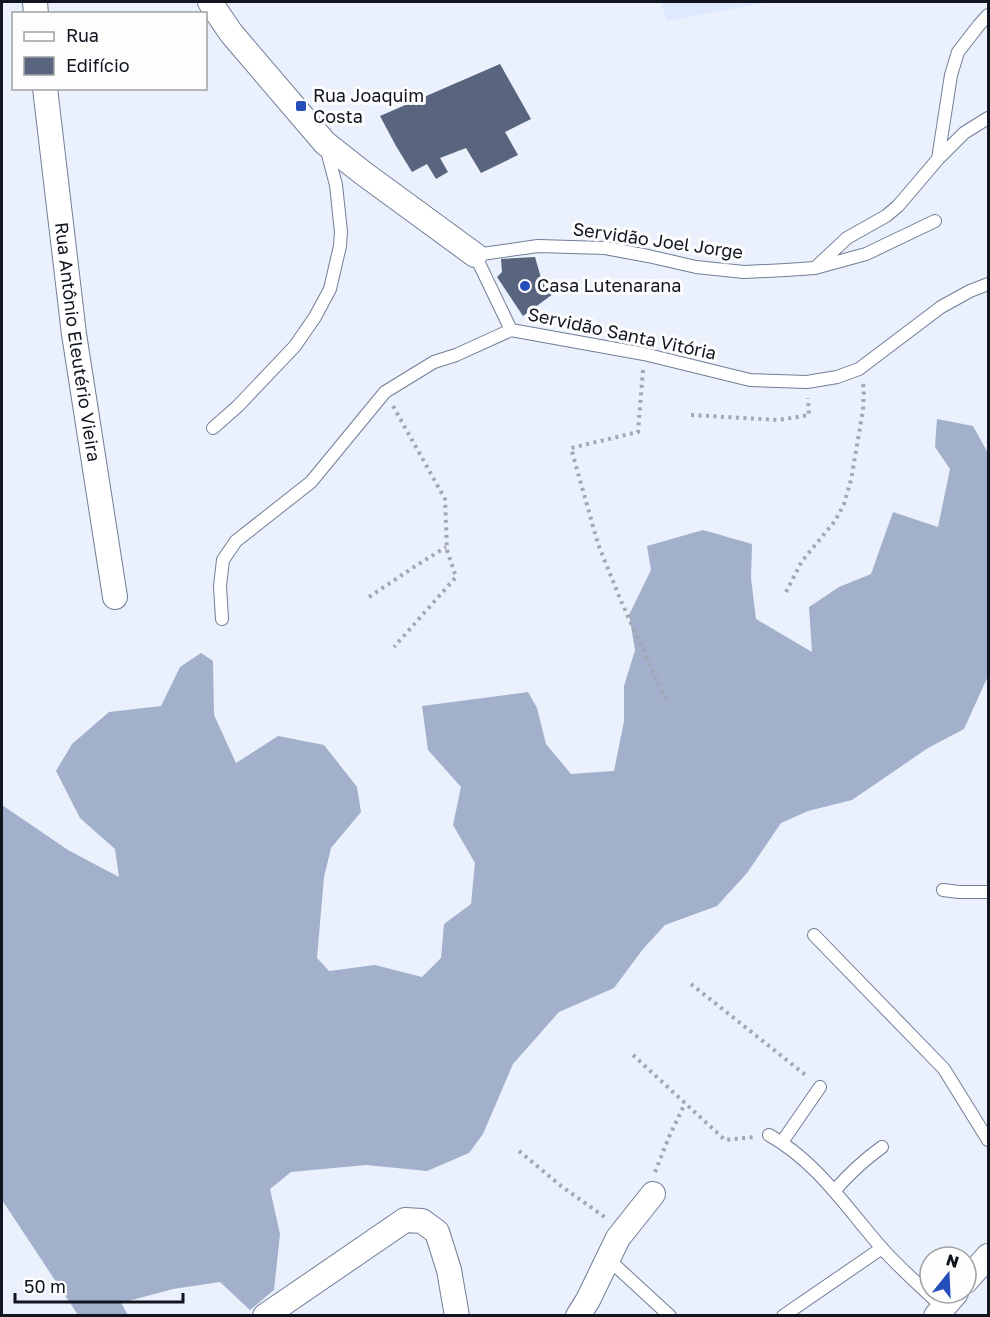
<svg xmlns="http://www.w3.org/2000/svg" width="990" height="1317" font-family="'Golos Text',sans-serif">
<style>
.built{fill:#dee8fe}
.forest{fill:#a2b0cc}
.building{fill:#59657e}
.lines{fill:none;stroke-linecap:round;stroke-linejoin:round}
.service-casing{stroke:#717e98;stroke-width:14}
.minor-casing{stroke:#717e98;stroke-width:26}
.path{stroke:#a2a7b3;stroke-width:4;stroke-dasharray:3 4.5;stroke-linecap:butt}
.service{stroke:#fff;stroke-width:12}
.minor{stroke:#fff;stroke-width:24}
.poi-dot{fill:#254dbc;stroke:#fdfdfd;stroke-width:2}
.labels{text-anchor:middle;stroke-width:6;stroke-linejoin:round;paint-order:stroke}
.poi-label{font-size:18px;fill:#10151f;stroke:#fdfdfd;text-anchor:start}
.street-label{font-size:18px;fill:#10151f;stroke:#fdfdfd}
</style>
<rect width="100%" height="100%" fill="#eaf0fc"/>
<path class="built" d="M660,2H769L667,21Z"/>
<path class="forest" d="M937,419L973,426L988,453V676L964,729L928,748L852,800L808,811L781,823L747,873L717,906L665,925L643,949L614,988L559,1012L513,1064L483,1134L469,1153L427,1171L366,1165L291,1172L270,1189L280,1234L274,1290L250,1310L220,1282L173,1289L121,1303L128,1315H78L2,1200V805L68,850L119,877L115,849L80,818L56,771L72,744L109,712L161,706L180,667L201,653L213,661L214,715L236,763L278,736L324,745L357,787L361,812L331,848L324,877L317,958L329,971L375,965L422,977L441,958L444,924L471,904L475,863L453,825L461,787L428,750L422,706L528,692L537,708L546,744L571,774L614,771L624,721V686L635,650L629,615L651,570L647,546L703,530L752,544L751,578L756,619L812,652L809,607L839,587L871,574L893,512L938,527L950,469L935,447Z"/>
<path class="building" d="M500,64L531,119L505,132L518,155L481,173L466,148L440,158L448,172L436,179L427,164L412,172L396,146L380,116Z
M535,257L541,278L553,294L523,316L497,277L502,272L501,259Z"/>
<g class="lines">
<g class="service-casing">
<path id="service" d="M938,159L951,75L958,52L979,25L988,15
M816,267L847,238L886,216L898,206L938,159L964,133L988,118
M511,330L475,255L538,246L605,248L648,256L696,267L744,272L786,270L815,268L866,254L935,221
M213,428L238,406L295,346L315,317L330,289L340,246L341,232L336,185L326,147
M222,619L220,586L223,560L236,541L311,482L385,392L434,362L456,355L511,330L644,354L750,380L807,382L837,377L859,369L941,307L970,291L988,284
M943,890L959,892H988
M814,935L944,1069L988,1140
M769,1135C816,1161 846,1207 880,1246C899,1268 922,1287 943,1308
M782,1142L820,1087
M835,1190C849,1174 864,1160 882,1147
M607,1258L670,1316
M783,1316L882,1248"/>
</g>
<g class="minor-casing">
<g id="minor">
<path d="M35,2L36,14"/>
<path d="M210,2L231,33L325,143L363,173L475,255"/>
<path id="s1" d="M45,88L74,334L115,597"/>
<path d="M966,1281L988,1256"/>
<path d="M265,1316L405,1220L422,1221L437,1232L449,1270L457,1316"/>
<path d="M578,1316L588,1300L618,1238L653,1194"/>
<path d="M936,1316L956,1293"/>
</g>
</g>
<path class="path" d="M643,370L638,432L571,448L598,544L621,601L666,701
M393,406L445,499L447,550L456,577L394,647
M691,415L778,420L809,415L808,398
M786,592L802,561L835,521L844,504L851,480L863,410L864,389L863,384
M369,597L414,567L446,547
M691,984L808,1077
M633,1055L725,1140L754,1137
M519,1151L561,1186L606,1218
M655,1172L669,1137L685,1103"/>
<use href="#service" class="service"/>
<use href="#minor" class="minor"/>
</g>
<g class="poi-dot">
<rect x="295" y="100" width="12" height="12" rx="3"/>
<circle cx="525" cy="286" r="6"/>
</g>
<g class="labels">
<g class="poi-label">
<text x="313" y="102">Rua Joaquim<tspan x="313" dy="21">Costa</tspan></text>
<text x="537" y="292">Casa Lutenarana</text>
</g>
<g class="street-label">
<text transform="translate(658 241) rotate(8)" y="6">Servidão Joel Jorge</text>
<text transform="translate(622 334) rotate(12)" y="6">Servidão Santa Vitória</text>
<text dy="6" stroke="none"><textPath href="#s1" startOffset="256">Rua Antônio Eleutério Vieira</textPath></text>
</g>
</g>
<rect width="990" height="1317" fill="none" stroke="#10151f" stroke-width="6"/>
<rect x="12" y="12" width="195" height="78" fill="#fdfdfd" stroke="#9ea0a4" stroke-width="1.5"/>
<rect x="24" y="32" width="30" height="9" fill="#ffffff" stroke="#9ea0a4" stroke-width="1.5"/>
<text x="66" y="42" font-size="18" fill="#10151f">Rua</text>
<rect x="24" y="57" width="30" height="18" fill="#59657e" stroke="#9ea0a4" stroke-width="1.5"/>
<text x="66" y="72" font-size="18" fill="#10151f">Edifício</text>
<g transform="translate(948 1275) rotate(18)"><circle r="28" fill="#fdfdfd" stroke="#9ea0a4" stroke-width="1.5"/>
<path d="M0-4.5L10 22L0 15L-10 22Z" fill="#254dbc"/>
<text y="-9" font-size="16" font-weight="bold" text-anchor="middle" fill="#10151f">N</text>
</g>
<path d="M15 1293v9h168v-9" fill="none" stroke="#10151f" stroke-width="3"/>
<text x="24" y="1293" font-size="18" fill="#10151f" stroke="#fdfdfd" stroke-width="4.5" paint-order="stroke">50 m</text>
</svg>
